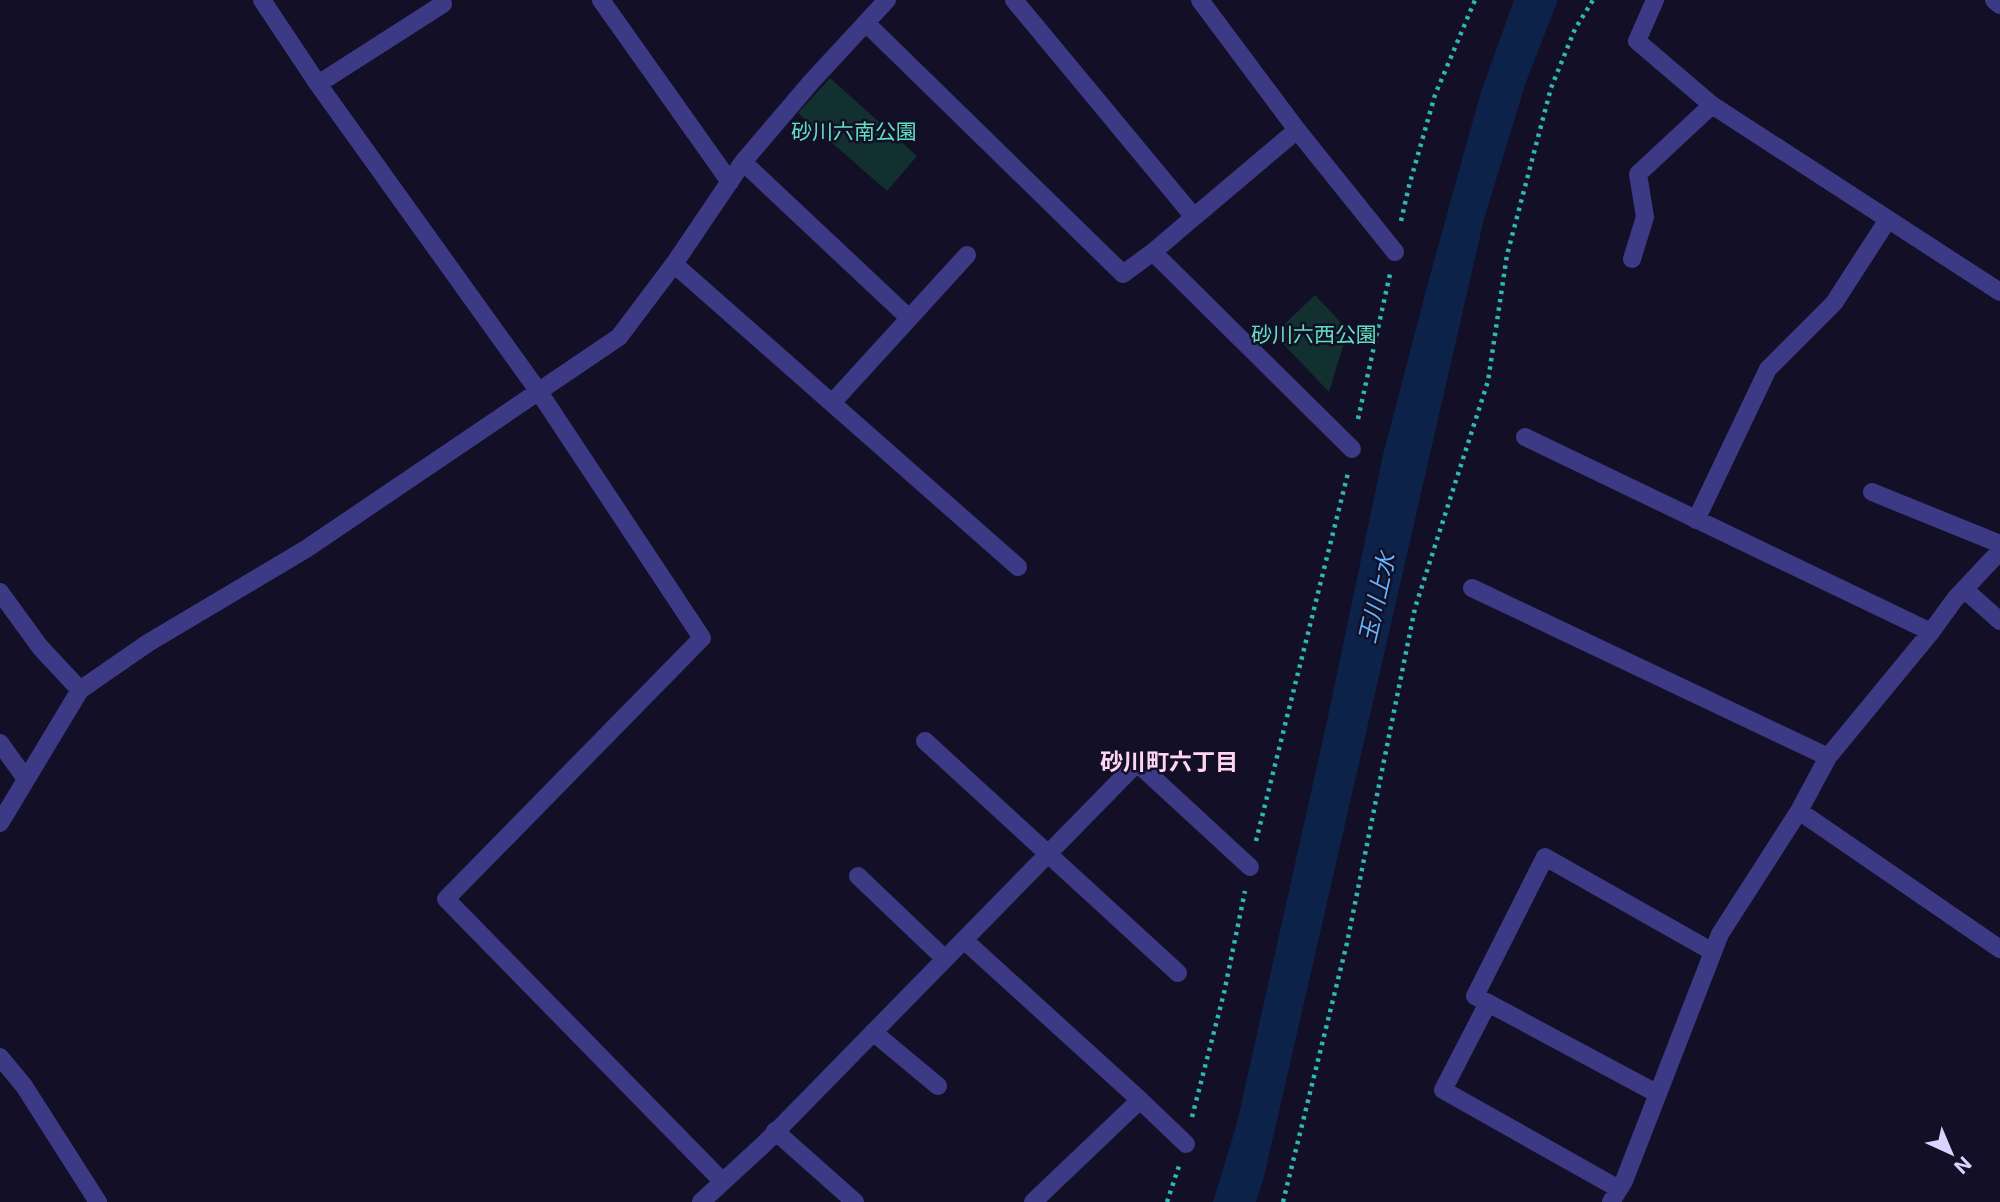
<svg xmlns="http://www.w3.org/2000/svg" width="2000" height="1202" font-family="Inter,'Noto Sans JP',sans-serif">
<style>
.green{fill:#12302f}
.water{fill:#0c2248}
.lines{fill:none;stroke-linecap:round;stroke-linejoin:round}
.path{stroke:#2fb8b0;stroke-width:4.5;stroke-dasharray:3.5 5;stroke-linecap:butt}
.minor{stroke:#3d3a85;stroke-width:18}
.labels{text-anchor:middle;stroke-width:5;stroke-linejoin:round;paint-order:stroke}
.park-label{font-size:21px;fill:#5fe0c0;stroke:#130f26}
.water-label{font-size:23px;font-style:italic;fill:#62b6ff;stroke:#130f26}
.neighbourhood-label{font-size:23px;font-weight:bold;fill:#ffd6f0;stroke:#130f26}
</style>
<rect width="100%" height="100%" fill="#130f26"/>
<path class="green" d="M830,78L917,156L887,191L798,113Z
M1315,295L1348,330L1329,392L1274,334Z"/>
<path class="water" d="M1514,0H1558L1526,82L1484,219L1264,1177L1256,1202H1213L1237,1123L1327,721L1383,455L1429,279L1480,95Z"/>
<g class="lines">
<path class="path" d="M1401,221L1409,186L1435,95L1475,0
M1358,419L1390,274
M1256,841L1348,473
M1192,1117L1224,993L1245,891
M1167,1202L1179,1166
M1283,1202L1347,943L1415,608L1488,381L1507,255L1551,88L1575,29L1593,0"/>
<path class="minor" d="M262,0L318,84L539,392L702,638L446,899L723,1182
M601,0L730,182
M1014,0L1194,217L1297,130
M1200,0L1297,130L1395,252
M1655,0L1637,41L1712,105L2000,292
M1994,0L2000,5
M866,23L1123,274L1153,252L1194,217
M318,84L443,4
M743,162L909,318
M1153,252L1352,449
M1632,259L1645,217L1638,174L1712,105
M674,264L1018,567
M832,403L967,255
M1525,437L1931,632
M1872,492L2000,544
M1696,520L1768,369L1834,303L1887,221
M1472,588L1828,757
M1964,589L2000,621
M0,592L40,647L80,690
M925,741L1178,973
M0,743L26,779
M1799,811L2000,949
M0,823L80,690L148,643L306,549L619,337L674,264L743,162L812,81L887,0
M858,876L945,959
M964,940L1140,1100L1033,1202
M1488,1003L1443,1090L1619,1189
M873,1032L938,1086
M0,1057L24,1086L98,1202
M1658,1094L1475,996L1545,857L1713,952
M1140,1100L1186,1144
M775,1131L855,1202
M701,1202L763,1145L1137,763L1250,867
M1611,1202L1624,1181L1720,934L1799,811L1828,757L1931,632L1955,599L2000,551"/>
</g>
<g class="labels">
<g class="park-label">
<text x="854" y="139">砂川六南公園</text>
<text x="1314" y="342">砂川六西公園</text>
</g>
<g class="water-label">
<text transform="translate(1377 598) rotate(-77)" y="8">玉川上水</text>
</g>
<g class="neighbourhood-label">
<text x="1169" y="770">砂川町六丁目</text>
</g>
</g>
<g transform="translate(1951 1153) rotate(136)" stroke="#130f26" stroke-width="5" paint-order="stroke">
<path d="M0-5L12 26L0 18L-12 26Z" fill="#d9d4ff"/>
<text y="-10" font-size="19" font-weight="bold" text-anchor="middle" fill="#d9d4ff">N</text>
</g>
</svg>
